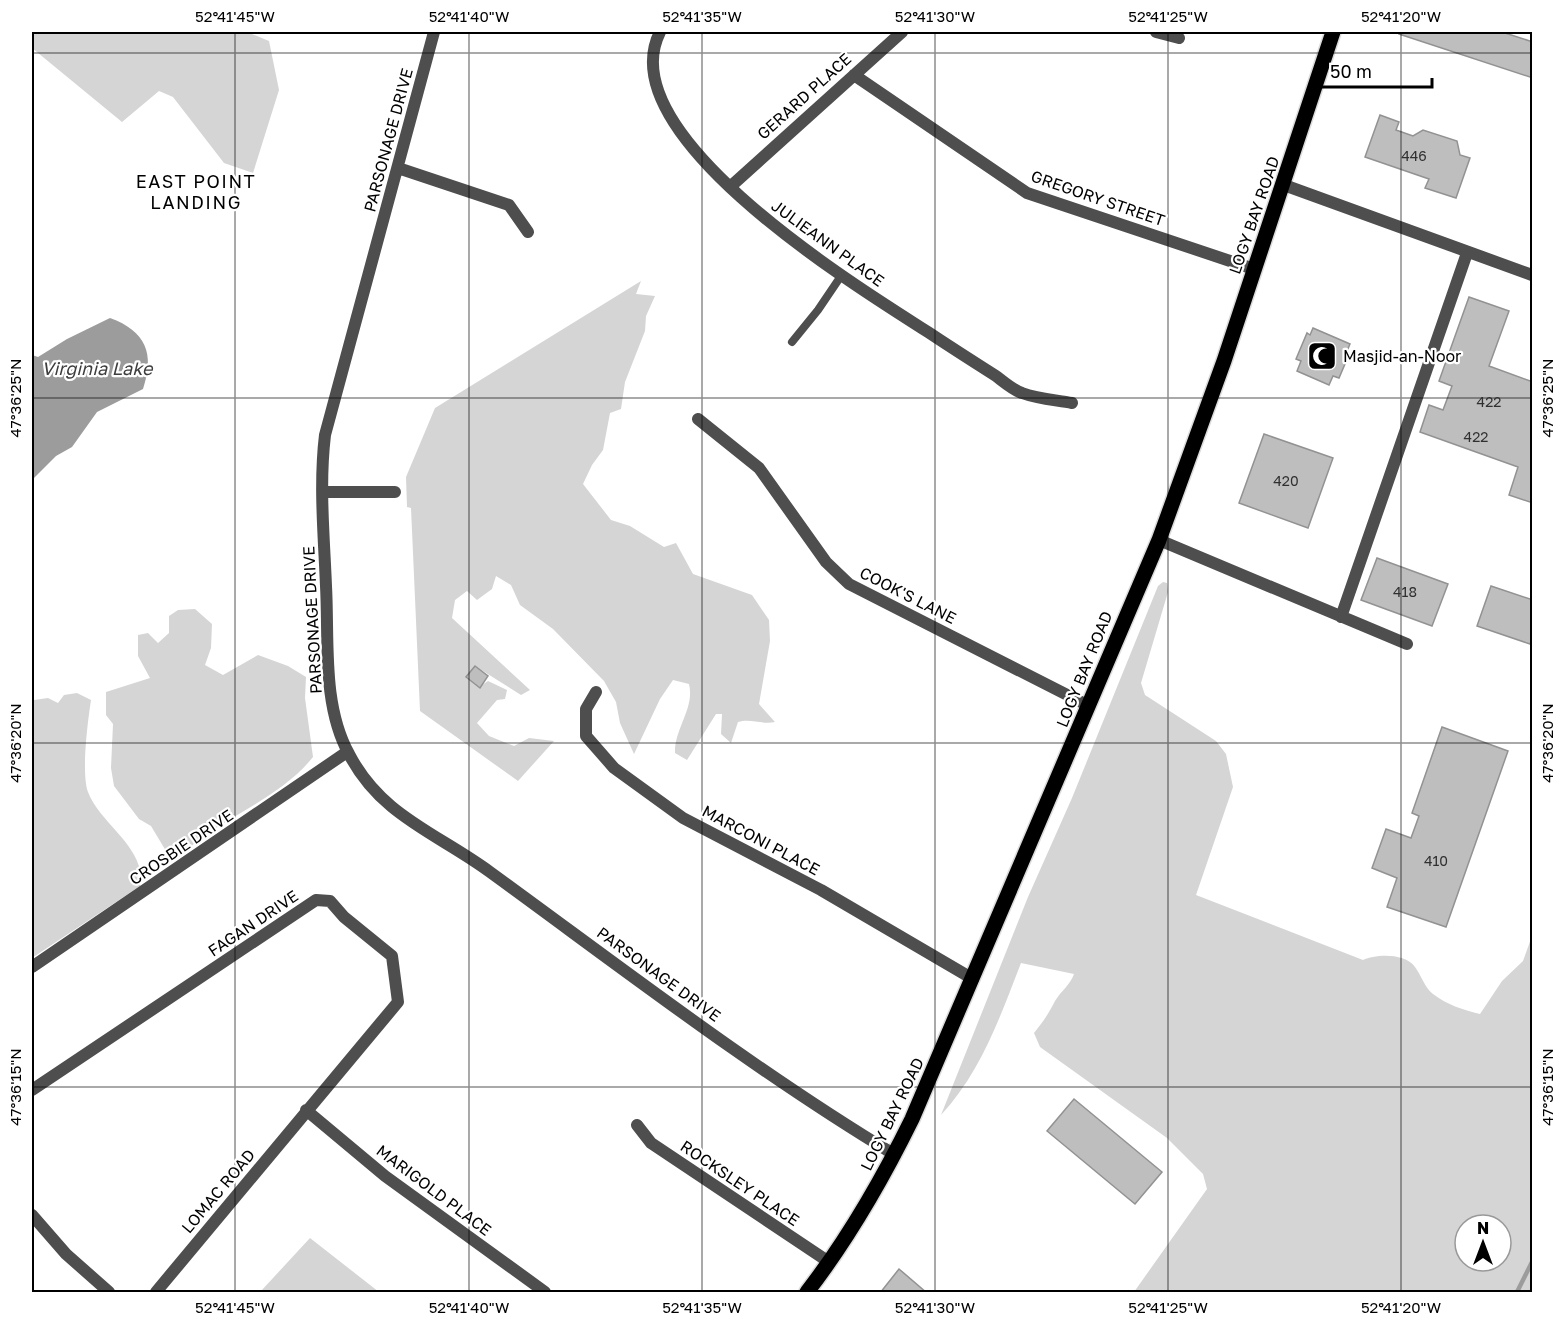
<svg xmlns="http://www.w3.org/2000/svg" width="1564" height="1324" font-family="'Golos Text',sans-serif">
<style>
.green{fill:#d5d5d5;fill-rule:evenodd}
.water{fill:#9c9c9c}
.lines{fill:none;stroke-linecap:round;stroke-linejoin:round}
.stream{stroke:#9c9c9c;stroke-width:4.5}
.building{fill:#bebebe;stroke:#929292;stroke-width:1.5}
.primary-casing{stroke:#dbdbdb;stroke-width:18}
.service{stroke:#4e4e4e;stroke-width:8}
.minor{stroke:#4e4e4e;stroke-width:12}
.primary{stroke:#000;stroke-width:15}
.ticks{fill:none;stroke:#000;stroke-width:1.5;stroke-opacity:0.45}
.labels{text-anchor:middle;stroke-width:4.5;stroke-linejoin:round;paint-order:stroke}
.number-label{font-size:14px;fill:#303030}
.street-label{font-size:16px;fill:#000;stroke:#fff}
.poi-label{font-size:16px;fill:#000;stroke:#fff;text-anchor:start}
.neighbourhood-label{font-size:18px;letter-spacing:1.5px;fill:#000;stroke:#fff}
.water-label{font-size:18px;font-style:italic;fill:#3d3d3d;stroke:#fff}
.neatline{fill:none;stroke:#000;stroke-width:2}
.ticks-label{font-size:15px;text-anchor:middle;fill:#000}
</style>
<rect width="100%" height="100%" fill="#fff"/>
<path class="green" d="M32,32H247L269,41L279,90L253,173L224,163L173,97L159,91L122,122L32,48Z
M641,281L636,294L655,296L646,316L645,331L625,382L621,409L610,413L603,450L592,465L583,484L611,520L630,526L664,547L676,543L693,574L752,595L769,620L770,641L759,704L775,722C762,725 751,718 738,722L731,743L721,734L722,714H716L687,760L675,753C674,729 695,708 689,684L673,680L660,699L634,754L620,723L616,702L604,681L553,629L520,605L511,585L496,576L492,589L477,600L467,591L455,600L452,618L530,690L521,695L475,666L466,677L479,687L488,681L507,690L505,699L497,700L477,723L489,736L514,746L529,738L554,741L518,781L420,711L411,508L407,507L406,477L435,408Z
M1163,582L1167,583L1168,592L1141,683L1145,695L1216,741L1226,754L1233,787L1196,895L1363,960C1376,954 1405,953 1415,967C1421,975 1425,988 1433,994C1447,1005 1464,1010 1480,1014L1502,981L1523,961L1532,936V1292H1134L1207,1189L1203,1174L1167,1138L1040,1047L1034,1033C1043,1022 1049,1013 1055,1001C1061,991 1070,985 1074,974L1021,963C1000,1017 981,1072 941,1115L1028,897L1072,798L1158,586ZM1465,1225H1501V1261H1465Z
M195,609L212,624L211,648L205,665L223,675L258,655L288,666L306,677L305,698L313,757C277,802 217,818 177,859L169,856L151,826L139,819L114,786L111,768L113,724L106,715V692L150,678L138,656V635L148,633L158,643L169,633V616L178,610Z
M77,693L91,700C88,720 81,773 88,792C99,823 148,849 140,886L32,958V695L34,700L48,698L58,703L64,695Z
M310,1238L379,1292L261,1291Z"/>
<path class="water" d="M110,318C146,331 155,354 143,389L97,412L72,447L56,456L32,480V355L38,357L67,339Z"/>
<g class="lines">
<path class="stream" d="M1517,1292L1532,1262"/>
</g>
<path class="building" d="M1400,32H1502L1533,42V78L1399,34Z
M1380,115L1399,122L1396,130L1413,136L1423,130L1457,141L1460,155L1470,158L1456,198L1425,188L1429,179L1365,157Z
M1469,297L1509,311L1489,366L1533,382V503L1509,495L1518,467L1420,432L1429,405L1443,410L1452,386L1439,381Z
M1313,328L1350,344L1345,356L1348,357L1339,378L1333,376L1329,385L1297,371L1301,361L1296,359L1307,333L1310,335Z
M1264,434L1333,458L1308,528L1239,503Z
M1377,558L1448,584L1432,626L1361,600Z
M1491,586L1533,600V636L1530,644L1477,626Z
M475,666L488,676L480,688L466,677Z
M1442,727L1508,751L1446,927L1387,907L1397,878L1372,868L1386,829L1411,838L1419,816L1412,813Z
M1074,1099L1162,1172L1135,1204L1047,1131Z
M899,1269L927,1293H880Z"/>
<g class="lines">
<g class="primary-casing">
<path id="primary" d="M807,1292C848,1239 882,1180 912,1119L1159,540L1224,361L1333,32"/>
</g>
<path class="service" d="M792,342L818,310L841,276"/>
<path class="minor" d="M434,32L325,435C319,485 324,536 326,586C329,641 322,705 349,754C381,816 437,833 490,872C622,968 754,1070 895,1155
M660,32C608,135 859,288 931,334C952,348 974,362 996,376C1004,382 1013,390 1022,393C1038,399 1056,400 1072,403
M1156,32L1179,38
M854,75L1027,193L1254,269
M398,168L509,205L528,232
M1284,185L1532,275
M730,187L902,32
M698,419L759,468L826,562L849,584L1089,706
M323,492H395
M1159,540L1407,644
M1341,617L1467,253
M596,692L586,709V736L614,768L683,818L821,890L973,979
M32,967L347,752
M32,1090L316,900L330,901L344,917L392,956L398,1002L156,1292
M306,1110L385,1176L545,1292
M637,1125L651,1143L829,1262
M32,1215L66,1254L109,1292"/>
<use href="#primary" class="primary"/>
</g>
<path class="ticks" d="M235,32V1292M469,32V1292M702,32V1292M935,32V1292M1168,32V1292M1401,32V1292M32,53H1532M32,398H1532M32,743H1532M32,1087H1532"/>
<defs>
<g id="mosque-square" transform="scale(1.5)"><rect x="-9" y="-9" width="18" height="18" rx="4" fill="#000" stroke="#fff"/><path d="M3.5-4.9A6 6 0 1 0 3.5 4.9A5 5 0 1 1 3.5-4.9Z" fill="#fff"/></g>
</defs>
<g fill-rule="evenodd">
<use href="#mosque-square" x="1322" y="356"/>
</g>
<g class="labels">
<g class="number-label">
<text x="1414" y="161">446</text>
<text x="1489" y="407">422</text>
<text x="1476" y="442">422</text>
<text x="1286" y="486">420</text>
<text x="1405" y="597">418</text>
<text x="1436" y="866">410</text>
</g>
<g class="street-label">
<text transform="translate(804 96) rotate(-42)" y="6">GERARD PLACE</text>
<text transform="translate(388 140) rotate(-75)" y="6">PARSONAGE DRIVE</text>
<text transform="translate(1098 198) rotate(19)" y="6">GREGORY STREET</text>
<text transform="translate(1254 215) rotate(-71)" y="6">LOGY BAY ROAD</text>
<text transform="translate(828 243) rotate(36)" y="6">JULIEANN PLACE</text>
<text transform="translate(908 595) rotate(27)" y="6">COOK'S LANE</text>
<text transform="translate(312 620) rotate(-93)" y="6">PARSONAGE DRIVE</text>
<text transform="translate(1084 669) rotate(-68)" y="6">LOGY BAY ROAD</text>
<text transform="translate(761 840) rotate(28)" y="6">MARCONI PLACE</text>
<text transform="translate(181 847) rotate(-34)" y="6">CROSBIE DRIVE</text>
<text transform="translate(253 923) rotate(-34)" y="6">FAGAN DRIVE</text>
<text transform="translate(659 974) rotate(36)" y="6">PARSONAGE DRIVE</text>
<text transform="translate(892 1114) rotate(-64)" y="6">LOGY BAY ROAD</text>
<text transform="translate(740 1183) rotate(34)" y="6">ROCKSLEY PLACE</text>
<text transform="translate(434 1190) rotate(37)" y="6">MARIGOLD PLACE</text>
<text transform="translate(218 1191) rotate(-50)" y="6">LOMAC ROAD</text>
</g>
<g class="poi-label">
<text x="1343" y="362">Masjid-an-Noor</text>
</g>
<g class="neighbourhood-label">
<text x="196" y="188">EAST POINT<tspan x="196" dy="21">LANDING</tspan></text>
</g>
<g class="water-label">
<text x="97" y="375">Virginia Lake</text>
</g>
</g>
<rect width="1564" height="1324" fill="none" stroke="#ffffff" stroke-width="66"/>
<g transform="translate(1483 1243)"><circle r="28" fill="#ffffff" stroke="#999999" stroke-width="1.5"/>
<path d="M0-4.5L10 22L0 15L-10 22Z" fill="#000000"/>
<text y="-9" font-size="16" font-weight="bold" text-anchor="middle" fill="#000000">N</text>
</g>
<path d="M1321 78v9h111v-9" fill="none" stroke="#000000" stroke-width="3"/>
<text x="1330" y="78" font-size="18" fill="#000000" stroke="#ffffff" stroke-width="4.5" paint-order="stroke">50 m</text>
<rect x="33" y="33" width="1498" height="1258" class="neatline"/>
<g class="ticks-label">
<text x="235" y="22">52°41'45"W</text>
<text x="469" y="22">52°41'40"W</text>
<text x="702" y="22">52°41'35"W</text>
<text x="935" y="22">52°41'30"W</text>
<text x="1168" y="22">52°41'25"W</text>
<text x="1401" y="22">52°41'20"W</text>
<text transform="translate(16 398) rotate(-90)" y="5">47°36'25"N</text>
<text transform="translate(1548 398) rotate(-90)" y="5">47°36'25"N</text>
<text transform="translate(16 743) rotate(-90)" y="5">47°36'20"N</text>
<text transform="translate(1548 743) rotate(-90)" y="5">47°36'20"N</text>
<text transform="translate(16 1087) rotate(-90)" y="5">47°36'15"N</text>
<text transform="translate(1548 1087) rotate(-90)" y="5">47°36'15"N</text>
<text x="235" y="1313">52°41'45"W</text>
<text x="469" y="1313">52°41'40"W</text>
<text x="702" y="1313">52°41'35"W</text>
<text x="935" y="1313">52°41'30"W</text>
<text x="1168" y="1313">52°41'25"W</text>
<text x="1401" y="1313">52°41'20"W</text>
</g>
</svg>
